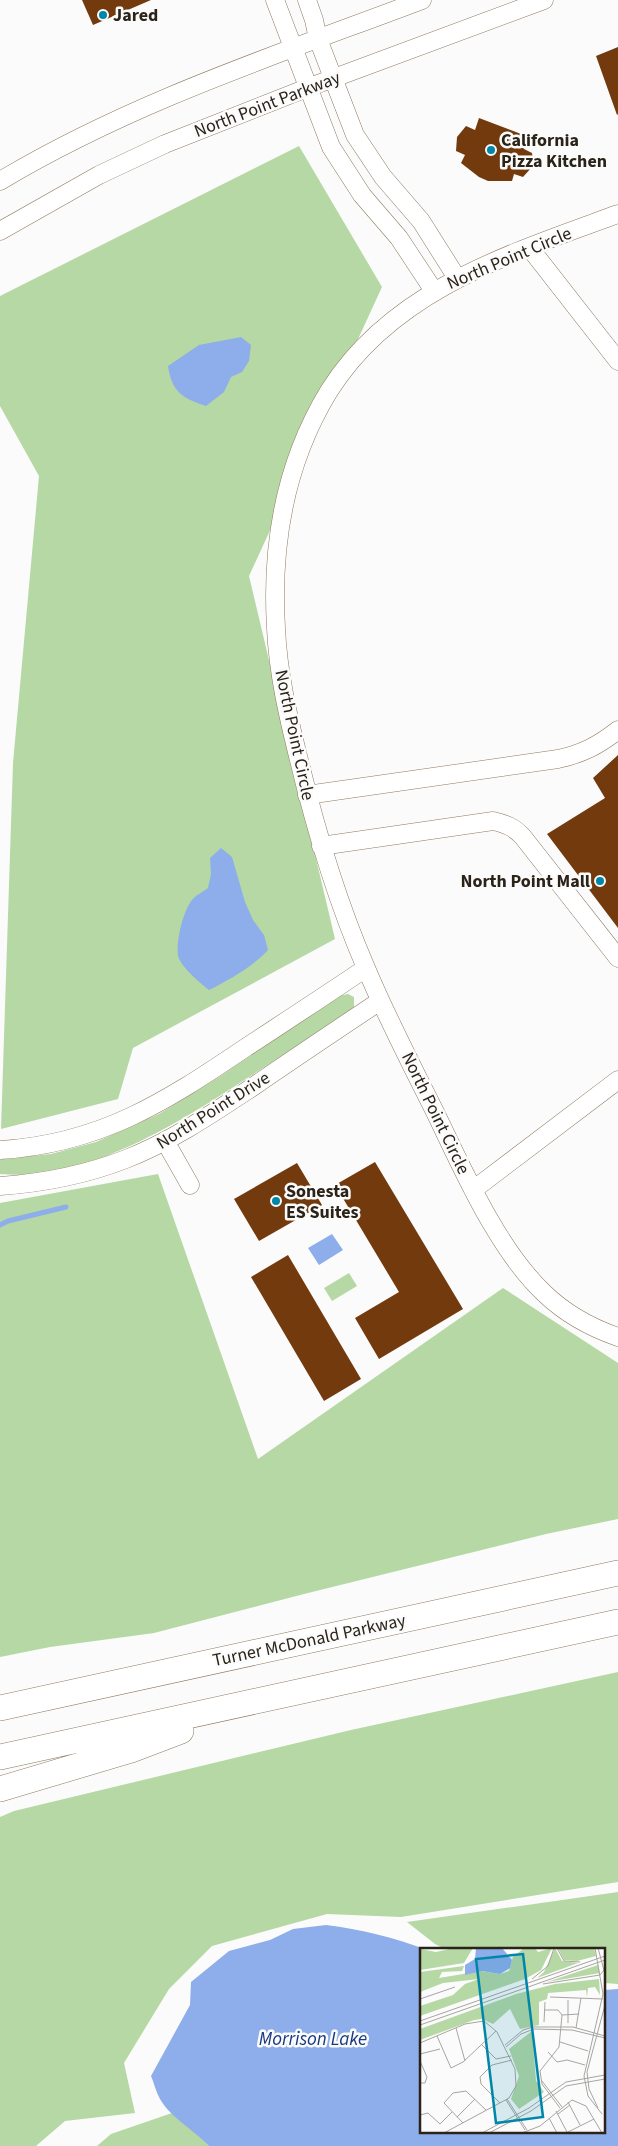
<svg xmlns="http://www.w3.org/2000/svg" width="618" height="2146" font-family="'Source Sans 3',sans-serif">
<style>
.green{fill:#b6d8a4}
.water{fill:#8dadeb}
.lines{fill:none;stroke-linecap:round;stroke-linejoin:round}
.stream{stroke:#8dadeb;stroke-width:5}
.building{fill:#733a0d}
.minor-casing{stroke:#8f7a61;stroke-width:19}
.highway-casing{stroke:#8f7a61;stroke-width:26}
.minor{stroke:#fff;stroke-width:18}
.highway{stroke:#fff;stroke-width:25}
.poi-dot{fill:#0087a8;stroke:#fbfbfb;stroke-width:2}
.labels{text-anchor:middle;stroke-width:5;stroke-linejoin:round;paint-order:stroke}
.poi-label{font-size:18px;font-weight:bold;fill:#2b2318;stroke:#fbfbfb;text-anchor:start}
.street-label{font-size:18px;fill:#2b2318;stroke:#fbfbfb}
.water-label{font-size:19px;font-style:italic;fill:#183980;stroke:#fbfbfb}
.inset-road{fill:none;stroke:#a8a5a0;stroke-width:1}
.view{fill:#0087a8;fill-opacity:0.15;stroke:#0087a8;stroke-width:2.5}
.inset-edge{fill:none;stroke:#2b2318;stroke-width:2.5}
</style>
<rect width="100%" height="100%" fill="#fbfbfb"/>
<path class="green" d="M299,146L382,287L249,576L335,939L133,1048L118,1099L1,1129L13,763L39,476L0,406V296Z
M348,994L354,997V1009C319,1032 284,1054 249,1077C180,1122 87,1182 0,1174V1160L2,1159L51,1154L96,1142L159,1114L222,1075L339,996Z
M158,1174L258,1459L503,1288L618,1363V1519L546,1534L304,1594L154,1633L50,1647L0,1657V1203Z
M349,1273L357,1286L332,1301L324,1288Z
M618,1672V1882L401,1917L327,1914L212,1946L169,1989L124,2063L135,2113L65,2121L36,2146H0V1817L14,1811L351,1730Z
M618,1892V1984L604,1983V1950H447L435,1944L407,1922Z
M172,2113L193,2130L209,2146H97L111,2134Z"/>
<path class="water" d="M241,337L251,345L249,361L242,372L231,377L224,392L206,406C182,398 172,392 168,366L199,345Z
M221,848L232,857L245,902L253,920L264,935L268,950C251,968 230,979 209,990C200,983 181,967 178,956C176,941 183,911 192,900C196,895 203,892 208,888L211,874L210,858Z
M332,1234L343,1250L319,1265L308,1248Z
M326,1925C361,1929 394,1938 428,1950H422V2132H604V1990L618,1989V2146H209C194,2130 170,2117 160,2099C156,2092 154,2083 151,2076L190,2005L191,1982L229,1951L270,1940L293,1929Z"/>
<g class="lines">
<path class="stream" d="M0,1225L8,1221L66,1207"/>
</g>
<path class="building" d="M82,0H151L93,25Z
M618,47V114L617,115L596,56Z
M479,118L529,137L524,149L532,153L533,160L532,167L523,177L514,174L512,181H488L479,177L461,163L465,155L456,151L457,137L466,126L475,130Z
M618,755V928L547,834L605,798L593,778Z
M375,1162L463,1309L379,1359L355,1318L399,1292L335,1185Z
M297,1163L322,1205L259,1241L234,1199Z
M288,1255L361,1379L324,1401L251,1277Z"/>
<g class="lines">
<g class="minor-casing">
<path id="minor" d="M275,0L331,147L362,195L399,238L434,291
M307,0L314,20L318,39L355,135L383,177L421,221L457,278
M0,181C132,102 279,54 422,0
M618,214C512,253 393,289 329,391C285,463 271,545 276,628C278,673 288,716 299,760C316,831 337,901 366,968C387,1018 412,1066 436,1114C464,1172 498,1250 545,1294C566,1314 592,1328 618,1337
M0,231L99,175L165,144L307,88L544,0
M529,247L618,361
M307,795L558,759C582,754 599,745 618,730
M321,846L493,821C506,824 514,827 523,837L618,958
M165,1141L190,1185
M0,1150C100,1144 165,1102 245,1048C286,1021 326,995 366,968
M0,1186C43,1183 85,1175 126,1159C172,1141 213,1113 254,1086C296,1057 338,1029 380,1001
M473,1190L618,1080"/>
</g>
<g class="highway-casing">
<path id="highway" d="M0,1708L618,1573
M0,1757L618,1622
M0,1789L131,1750L181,1731"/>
</g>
<use href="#minor" class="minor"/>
<use href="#highway" class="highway"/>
</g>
<g class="poi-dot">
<circle cx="103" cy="15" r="5"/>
<circle cx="491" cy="150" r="5"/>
<circle cx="600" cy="881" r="5"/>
<circle cx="276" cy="1201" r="5"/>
</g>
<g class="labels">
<g class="poi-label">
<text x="113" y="21">Jared</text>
<text x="501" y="146">California<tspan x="501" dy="21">Pizza Kitchen</tspan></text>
<text x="590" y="887" text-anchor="end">North Point Mall</text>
<text x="286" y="1197">Sonesta<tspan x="286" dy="21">ES Suites</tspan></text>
</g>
<g class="street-label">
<text transform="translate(267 104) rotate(-21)" y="6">North Point Parkway</text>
<text transform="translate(509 258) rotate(-23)" y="6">North Point Circle</text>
<text transform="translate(295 735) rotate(78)" y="6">North Point Circle</text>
<text transform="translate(213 1110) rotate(-32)" y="6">North Point Drive</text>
<text transform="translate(436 1113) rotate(64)" y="6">North Point Circle</text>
<text transform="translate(309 1640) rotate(-12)" y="6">Turner McDonald Parkway</text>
</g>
<g class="water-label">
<text x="313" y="2045">Morrison Lake</text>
</g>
</g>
<g transform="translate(420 1948)">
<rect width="185" height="185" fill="#fbfbfb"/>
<path d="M34,0H53L44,15L0,22V1L16,4ZM104,0H115L118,4L132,0L121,22L105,31L0,68V58L33,47L45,36L59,31L23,35L0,44V24L44,18L42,23L22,24L19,30L61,23L80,26L89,23L93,9ZM135,0L142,13L158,15L117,30L124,24ZM138,0H174L176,8L157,13L144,12ZM178,17L180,25L127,34ZM179,31L180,47L175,39L168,40L167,49L166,42L128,45L127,51L119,54V77L100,81L90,61L73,76L62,71L54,72L0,92V81L96,46L135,36ZM112,83L116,133L124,144L99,161L91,151L99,128L89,101Z" fill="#b6d8a4"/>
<path d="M56,0H82L92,12L90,20L80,26L62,23L45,27V17L55,11Z" fill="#8dadeb"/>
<path class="inset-road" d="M137,0L144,13L160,14M175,0L183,46L164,128L168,148L182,166M178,0L185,26M112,31L128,18L134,0M123,36L180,27L184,22M130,49L183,51M0,51L35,39M125,62H138L142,67M0,73L185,8M124,74L125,54M148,75V52M0,77L185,12M36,80L45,113M156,80L161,50M17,88L31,120L43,114L76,83M140,94L168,103M0,95L45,76L64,73L77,84L95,121L96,138L89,150L24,185M62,97L76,111L91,108M85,97L103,82L113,79H153L185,88M86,99L101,86L114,81L152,82L185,90M128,104L137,114L147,112L165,117M0,106L20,101M0,113L7,129L5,135H0M122,133L142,159M87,151L107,182M86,152L105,182M148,154L160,177M80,155L61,136L60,129L72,117L92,112M140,160L122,136L120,123L139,99L142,67L159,66M178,160L169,141L167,124L185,57M136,163L147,184M138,166L150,157M0,167L8,165L20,176L32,164M37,169L55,151M129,170L137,185M43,175L24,155L33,145L46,143L66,162M62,185L109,160L146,134L185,127M69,185L111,163L146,138L185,131M102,185L120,178L152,152L166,158L182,185M146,185L174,171"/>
<path class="view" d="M103,6L123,169L76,175L56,11Z"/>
<rect width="185" height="185" class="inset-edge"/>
</g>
</svg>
